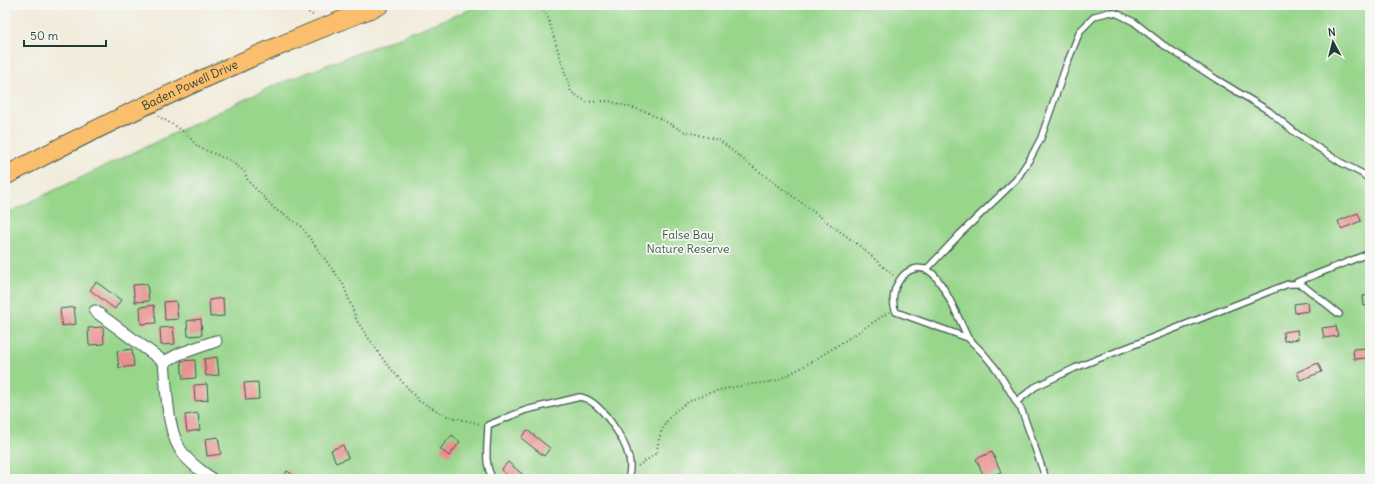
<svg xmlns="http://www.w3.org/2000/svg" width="1375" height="484" font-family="Delius,sans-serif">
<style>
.green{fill:#98d68c;stroke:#5c8a60}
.building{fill:#e89090}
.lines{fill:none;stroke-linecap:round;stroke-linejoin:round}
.service-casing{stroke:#3e574d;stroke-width:8}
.minor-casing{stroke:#3e574d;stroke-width:13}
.primary-casing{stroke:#3e574d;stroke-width:20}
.path{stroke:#3e574d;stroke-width:2;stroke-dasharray:1 3;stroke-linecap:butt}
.service{stroke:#fff;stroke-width:5.5}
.minor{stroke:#fff;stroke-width:11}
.primary{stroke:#fabe6d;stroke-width:18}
.labels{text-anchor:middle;stroke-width:3.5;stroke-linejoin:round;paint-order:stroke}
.street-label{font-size:12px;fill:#1f3d34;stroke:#f6f6f2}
.park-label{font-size:12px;fill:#375c46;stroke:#f6f6f2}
</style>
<rect width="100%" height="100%" fill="#f6f6f2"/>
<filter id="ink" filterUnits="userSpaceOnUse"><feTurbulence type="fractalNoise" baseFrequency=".025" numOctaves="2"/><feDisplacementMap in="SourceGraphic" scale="8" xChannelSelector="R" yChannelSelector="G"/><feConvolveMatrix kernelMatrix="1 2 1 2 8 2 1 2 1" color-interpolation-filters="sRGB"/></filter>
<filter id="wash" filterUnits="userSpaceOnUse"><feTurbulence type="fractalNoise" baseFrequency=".012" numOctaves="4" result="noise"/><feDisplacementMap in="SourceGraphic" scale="16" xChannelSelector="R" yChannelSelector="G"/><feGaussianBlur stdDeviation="0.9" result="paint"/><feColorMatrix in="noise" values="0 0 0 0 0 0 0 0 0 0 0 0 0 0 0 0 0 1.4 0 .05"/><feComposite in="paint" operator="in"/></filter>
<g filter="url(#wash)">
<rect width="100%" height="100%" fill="#f1ebda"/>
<path class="green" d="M482,5H1370V479H5V214L273,86Z"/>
<g id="blocks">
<path class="building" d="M1358,213L1361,221L1341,229L1338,221Z
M96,282L121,300L115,309L90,290Z
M147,284L149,301L135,302L133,285Z
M1370,295V305L1364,306L1363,296Z
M223,298L224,316L210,317L209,300Z
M176,301L178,319L165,320L164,302Z
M1308,302L1309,311L1295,313L1294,304Z
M154,305L156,323L141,324L140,307Z
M74,307L76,324L62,326L60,309Z
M201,319L202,335L188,336L187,321Z
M1336,326L1338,336L1324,338L1322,328Z
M103,327L104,344L89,345L88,328Z
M173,327L175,344L161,345L160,328Z
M1297,330L1298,339L1284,341L1283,332Z
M1366,348L1367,358L1354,359L1353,349Z
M132,349L134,366L119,368L117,351Z
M217,357L219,375L206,376L204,359Z
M195,360L196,378L183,379L181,361Z
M1318,363L1322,372L1300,380L1297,372Z
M258,382L259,399L246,400L244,383Z
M207,384L208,400L195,401L194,385Z
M198,413L200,430L187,432L185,415Z
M527,430L550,448L544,456L521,438Z
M452,435L460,442L449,456L440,449Z
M218,437L221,454L207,456L205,439Z
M343,445L348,458L336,463L331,450Z
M992,452L1001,472L985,479L976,459Z
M508,462L528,479H512L501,470Z
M287,471L300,479H282Z"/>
</g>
</g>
<g filter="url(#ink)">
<use href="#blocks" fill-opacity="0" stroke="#3e574d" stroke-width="1"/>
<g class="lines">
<g class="service-casing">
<path id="service" d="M926,270L960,234L1016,180L1031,157L1041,138L1066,66L1080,31L1095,16L1110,12L1118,14L1134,22L1162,44L1216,79L1269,111L1297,134L1340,162L1363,174L1370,181
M1297,282L1370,253
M968,338C961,324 942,277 929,271C906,259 886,291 896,312L968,338L983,353L997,370L1022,411L1046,479
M1016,402L1035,387L1075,368L1288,284H1301L1339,314
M493,479C483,464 488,443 488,425L526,410L580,397C600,400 625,439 629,458C631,465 630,472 628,479"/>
</g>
<g class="minor-casing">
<path id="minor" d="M95,311L164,362C167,389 166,433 184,455C192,465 203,472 212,479
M164,362L179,354L216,341"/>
</g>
<g class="primary-casing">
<g id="primary">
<path id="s1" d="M5,176C127,111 251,55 380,5"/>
</g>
</g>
<path class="path" d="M299,5L314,16
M538,5L547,15L571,92L587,102L609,101L647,112L683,131L719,140L745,161L861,247L893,275
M158,116L185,132L198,147L229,160L244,171L248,181L275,209L301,226L343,284L357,321L385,362L419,401L447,416L481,424
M638,466L657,453C659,403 706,391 747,385C757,383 771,383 780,379C818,360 853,335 889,312"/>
<use href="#service" class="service"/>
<use href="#minor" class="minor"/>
<use href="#primary" class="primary"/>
</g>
</g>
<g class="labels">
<g class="street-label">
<text dy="4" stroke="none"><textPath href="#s1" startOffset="206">Baden Powell Drive</textPath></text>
</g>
<g class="park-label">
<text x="688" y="239">False Bay<tspan x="688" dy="14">Nature Reserve</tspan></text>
</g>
</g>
<rect width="1375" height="484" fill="none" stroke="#f6f6f2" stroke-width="20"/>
<g transform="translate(1333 42) rotate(353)" stroke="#f6f6f2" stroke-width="3" paint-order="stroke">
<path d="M0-3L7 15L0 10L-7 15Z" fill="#1f3d34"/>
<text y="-6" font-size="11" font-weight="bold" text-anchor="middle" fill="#1f3d34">N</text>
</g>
<path d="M24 40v6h82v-6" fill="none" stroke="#1f3d34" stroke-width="2"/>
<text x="30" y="40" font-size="12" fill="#1f3d34" stroke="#f6f6f2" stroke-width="3" paint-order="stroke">50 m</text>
</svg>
